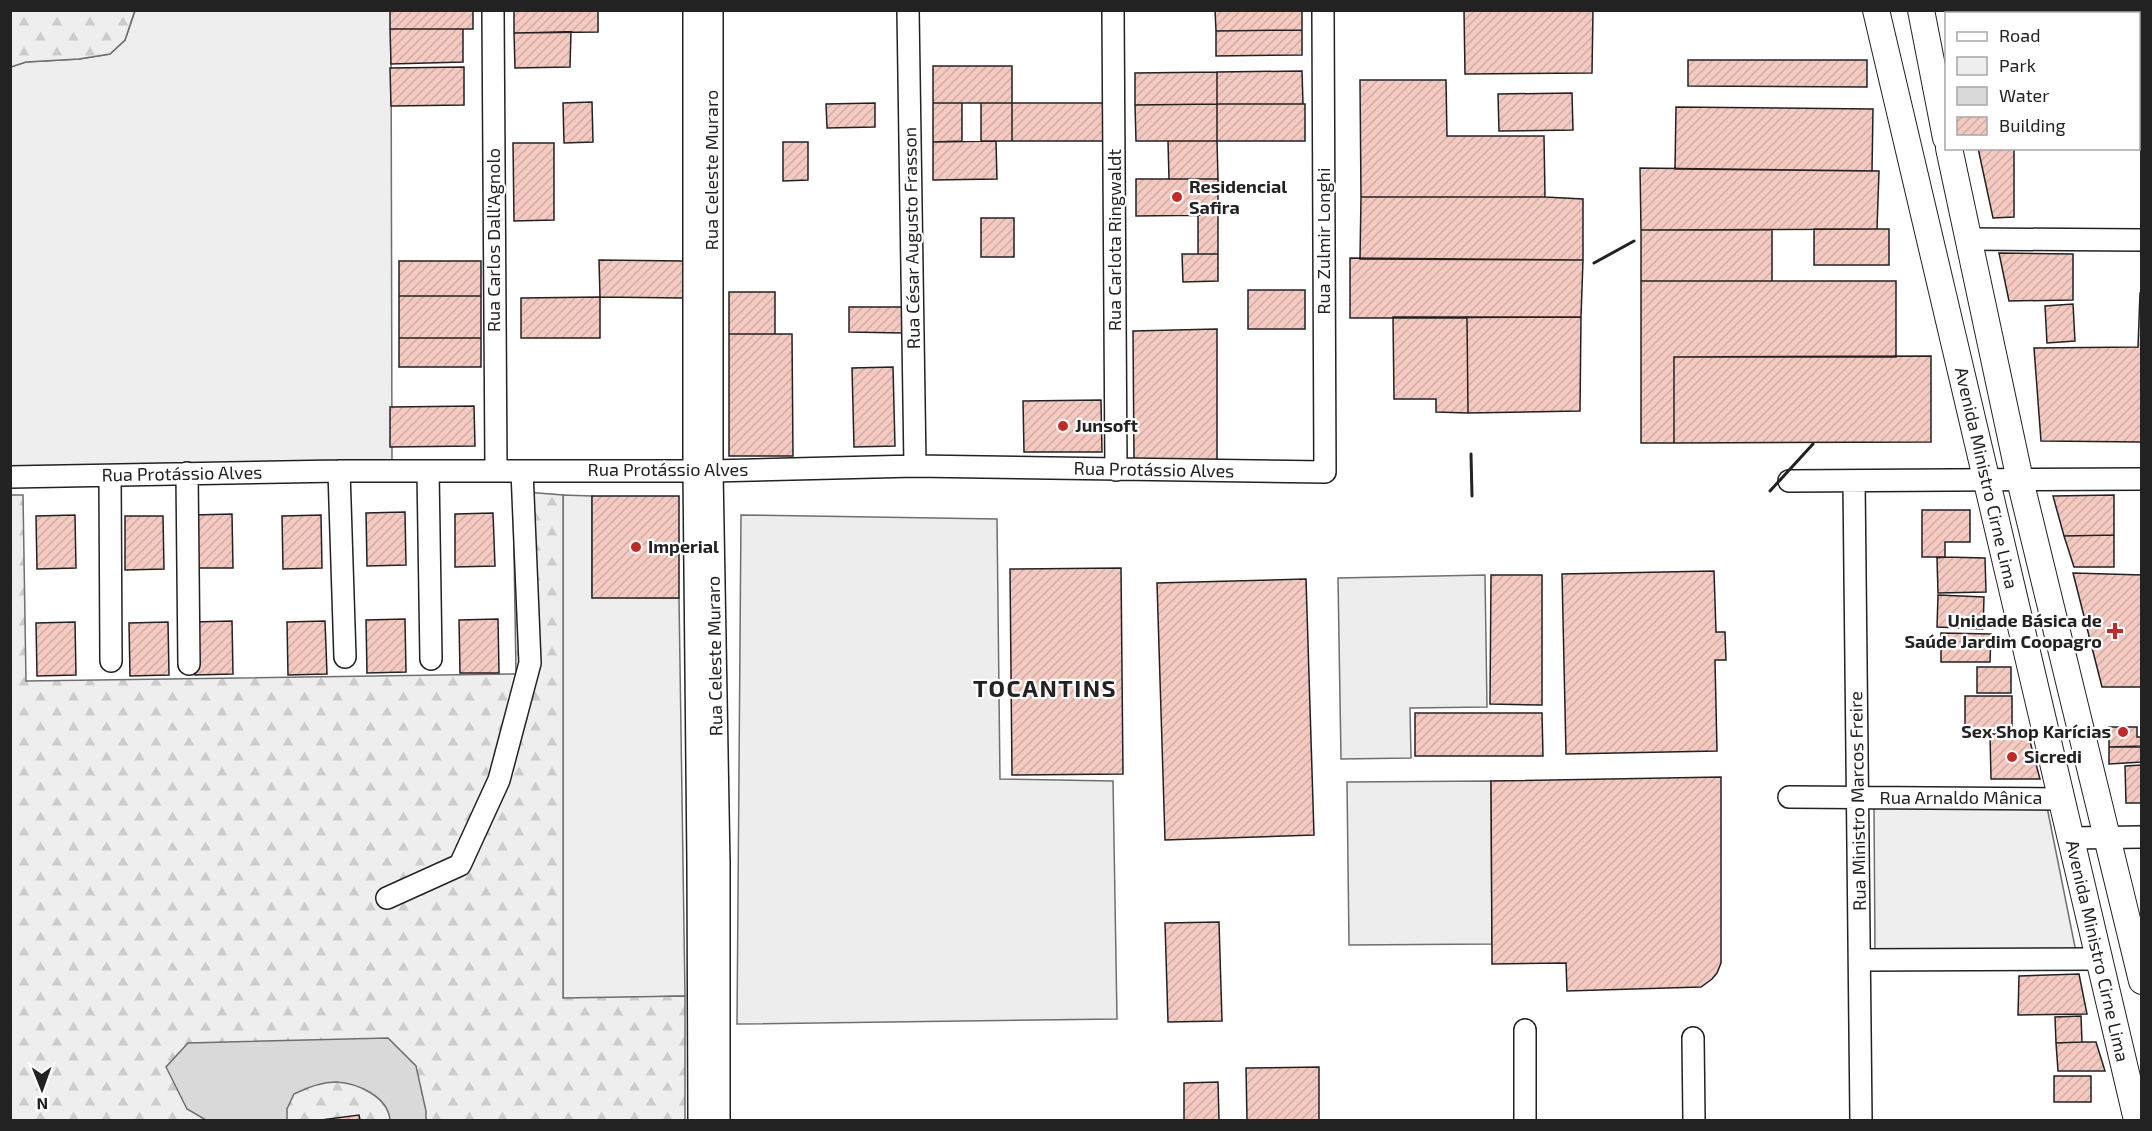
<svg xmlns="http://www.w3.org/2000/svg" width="2152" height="1131" font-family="'Exo 2',sans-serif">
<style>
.green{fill:#eee;stroke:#6f6f6f;stroke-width:1.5}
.forest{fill:url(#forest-firs);stroke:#6f6f6f;stroke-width:1.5}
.parking{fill:#ededed;stroke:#6f6f6f;stroke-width:1.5}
.water{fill:#d9d9d9;stroke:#6f6f6f;stroke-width:1.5}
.building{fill:url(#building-hatch);stroke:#222;stroke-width:1.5}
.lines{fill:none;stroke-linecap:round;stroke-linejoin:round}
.minor-casing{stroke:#222;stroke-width:24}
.major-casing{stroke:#222;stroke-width:28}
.minor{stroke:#fff;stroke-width:21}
.major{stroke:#fff;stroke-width:26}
.wall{stroke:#222;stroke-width:3}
.poi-dot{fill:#c62828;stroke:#fff;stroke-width:2}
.labels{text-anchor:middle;stroke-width:4.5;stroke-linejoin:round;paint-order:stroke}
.street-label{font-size:18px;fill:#222;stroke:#fff}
.poi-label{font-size:18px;font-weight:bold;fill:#222;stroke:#fff;text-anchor:start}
.district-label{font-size:24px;font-weight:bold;letter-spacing:1.5px;fill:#222;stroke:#fff}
</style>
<defs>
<pattern id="forest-firs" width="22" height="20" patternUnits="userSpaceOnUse" patternTransform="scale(1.5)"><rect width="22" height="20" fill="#eee"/><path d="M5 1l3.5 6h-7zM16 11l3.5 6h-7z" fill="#ccc"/></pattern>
<pattern id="building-hatch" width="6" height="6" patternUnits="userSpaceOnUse" patternTransform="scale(1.5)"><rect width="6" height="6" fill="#f3c9c0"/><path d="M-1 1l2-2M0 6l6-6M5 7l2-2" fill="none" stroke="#d0aca5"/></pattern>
</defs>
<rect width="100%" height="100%" fill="#fff"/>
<path class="green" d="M135,11H391L392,462L11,466L10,67L26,62L79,59L110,54L125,40Z
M563,495L592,496V597L679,598L685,996L563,999Z
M2047,807L2076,952L1875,954L1874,808Z"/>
<path class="forest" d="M135,10L125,40L110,54L79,59L26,62L11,67V11Z
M513,491L563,495V998L685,996V1120H11L10,495H23L26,681L516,674Z"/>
<path class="parking" d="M741,515L997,519L1000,779L1113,781L1117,1019L737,1024Z
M1485,575L1487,707L1410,708L1411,758L1341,759L1338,578Z
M1491,781L1492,944L1349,945L1347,782Z"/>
<path class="water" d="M388,1038L416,1066L426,1111V1120H390C388,1097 358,1083 336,1082C322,1082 306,1088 294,1094L287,1109V1120H206L187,1109L166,1067L188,1043Z"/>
<path class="building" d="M390,10H473V29H390Z
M514,10H598V32L514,33Z
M1215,10H1302V30L1216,31Z
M1464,10H1593L1592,73L1465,74Z
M2016,10H2142V53H2138V14H2016Z
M390,29H463V62L391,64Z
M1302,30V55L1216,56V31Z
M571,32L570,67L515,68L514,33Z
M1688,60H1867V87L1688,86Z
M933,66H1012V103H933Z
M464,67V105L391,106L390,68Z
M1302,71L1303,104H1217V72Z
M1217,72V104L1135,105V73Z
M1360,80H1446L1447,136H1544L1545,197H1361Z
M1572,93L1573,130L1499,131L1498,94Z
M592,102L593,142L564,143L563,103Z
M875,103V127L827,128L826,104Z
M933,103H962V141L933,142Z
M981,103H1012V141H981Z
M1012,103H1103L1104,141H1012Z
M1217,104V141H1136L1135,105Z
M1217,104H1305V141H1217Z
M1676,107L1873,109L1872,171L1675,169Z
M996,141L997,179L933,180V142Z
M1168,141H1217L1218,179H1169Z
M783,142H808V180L783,181Z
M513,143H554V220L514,221Z
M1978,148H2014V217L1993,218Z
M1640,168L1879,171L1877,229L1641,230Z
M1136,179H1218V215L1136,216Z
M1361,197H1545L1583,199V260L1360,259Z
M1198,215H1218V254H1198Z
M981,218H1014V257H981Z
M1814,229H1889V265H1814Z
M1641,230H1772V281H1641Z
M1999,253L2073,254V300L2009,301Z
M1182,254H1218V281L1183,282Z
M1350,258L1583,260L1581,317L1350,318Z
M599,260L683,261V298L600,297Z
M399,261H481V296H399Z
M1641,281H1896V357H1674V443H1641Z
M1248,290H1305V329H1248Z
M729,292H775V334H729Z
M2140,293H2142V442L2041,441L2034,348L2138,347Z
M399,296H481V338H399Z
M600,297V338H521V298Z
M2073,304L2075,341L2047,343L2045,306Z
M849,307H902V333L849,332Z
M1393,317H1467L1468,413L1436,412V399H1394Z
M1467,317H1581L1580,411L1468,413Z
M1217,329V461H1134L1133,331Z
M729,334H792L793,456H729Z
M399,338H481V367H399Z
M1931,356V442L1674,443V357Z
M893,367L895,446L854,447L852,368Z
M1101,400L1102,452H1024L1023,401Z
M474,406L475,446L390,447V407Z
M2114,495V535L2064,536L2053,496Z
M592,496H679V598H592Z
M1922,510H1970V542H1945V557H1922Z
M405,512L406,565L367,566L366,513Z
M493,513L495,566L455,567V514Z
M232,514L233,568H195L193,515Z
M75,515L76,568L37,569L36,516Z
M321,515L322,568L283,569L282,516Z
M125,516H163L164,569L125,570Z
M2114,535V567H2074L2064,536Z
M1945,557L1985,558L1986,592L1938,593L1937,558Z
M1121,568L1123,774L1012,775L1010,569Z
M1714,571L1716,632H1725L1726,660H1715L1717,751L1566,754L1562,574Z
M2073,573L2142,575V687H2102Z
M1491,575H1542V705L1490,704Z
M1306,579L1314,835L1165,840L1157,583Z
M1938,595L1984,597L1983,629L1937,627Z
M405,619L406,672L367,673L366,620Z
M498,619L499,673H460L459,620Z
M232,621L233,674L195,675L193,622Z
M325,621L327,674L288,675L287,622Z
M75,622L76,675L37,676L36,623Z
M168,622L169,675L130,676L129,623Z
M1941,633L1991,634L1990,662H1941Z
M1977,667H2011V693H1977Z
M1965,696H2012V730H1965Z
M1415,713H1542L1543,756H1415Z
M2109,727H2137V737H2142V746L2109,747Z
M1990,734H2028L2040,779H1991Z
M2109,747H2141L2142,762L2109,764Z
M2142,765V803H2126L2125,766Z
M1721,777V963L1717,973L1712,979L1701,987L1567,991L1566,963L1492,964L1491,781Z
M1219,922L1222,1021L1168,1022L1165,923Z
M2079,974L2087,1014L2018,1015L2019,976Z
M2081,1016L2082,1042L2056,1043L2055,1017Z
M2082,1042H2096L2105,1071H2058L2056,1043Z
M1319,1067V1120H1247L1246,1068Z
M2054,1076H2091V1102H2054Z
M1218,1082L1219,1120H1184V1083Z
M359,1115L360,1120H321Z"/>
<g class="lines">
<g class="minor-casing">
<path id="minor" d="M493,10L496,469
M694,10V471L698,865L699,1120
M712,10V471L719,865V1120
M908,10L915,466
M1113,10L1116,470
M1967,239L2142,240
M339,471L345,657
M428,471L431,659
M187,473L189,664
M110,476L111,661
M10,477L339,471H712L915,466L1325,472L1323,10
M1789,481L2142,479
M1854,481L1861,1120
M1789,797L2061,799
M2071,838L2142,837
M387,898L460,865L499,780L530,663L522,471
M1860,960L2101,959
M1693,1038L1694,1120
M1525,1120V1030"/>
</g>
<g class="major-casing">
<path id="major" d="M1876,10L2137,1120
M1921,10L1946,138
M1949,148L2020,480L2142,981"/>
</g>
<use href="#minor" class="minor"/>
<use href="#major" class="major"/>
<path class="wall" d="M1594,263L1634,241
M1471,454L1472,496
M1770,491L1813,444"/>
</g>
<g class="poi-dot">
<circle cx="1177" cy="197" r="6"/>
<circle cx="1063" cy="426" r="6"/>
<circle cx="636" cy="547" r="6"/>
<path d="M2112 622h6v6h6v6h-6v6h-6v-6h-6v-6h6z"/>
<circle cx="2123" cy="732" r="6"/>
<circle cx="2012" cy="757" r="6"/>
</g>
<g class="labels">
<g class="street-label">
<text transform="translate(712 170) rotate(-90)" y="6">Rua Celeste Muraro</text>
<text transform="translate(912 238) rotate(-91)" y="6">Rua César Augusto Frasson</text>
<text transform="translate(494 240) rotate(-90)" y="6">Rua Carlos Dall'Agnolo</text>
<text transform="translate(1115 240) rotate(-90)" y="6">Rua Carlota Ringwaldt</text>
<text transform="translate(1324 241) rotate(-90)" y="6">Rua Zulmir Longhi</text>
<text x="668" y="476">Rua Protássio Alves</text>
<text transform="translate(1154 470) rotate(1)" y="6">Rua Protássio Alves</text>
<text transform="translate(182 474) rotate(-1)" y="6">Rua Protássio Alves</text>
<text transform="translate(1986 478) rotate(77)" y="6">Avenida Ministro Cirne Lima</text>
<text transform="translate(715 656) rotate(-91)" y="6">Rua Celeste Muraro</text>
<text x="1961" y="804">Rua Arnaldo Mânica</text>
<text transform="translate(1858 801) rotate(-91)" y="6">Rua Ministro Marcos Freire</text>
<text transform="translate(2097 951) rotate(77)" y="6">Avenida Ministro Cirne Lima</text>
</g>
<g class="poi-label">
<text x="1189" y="193">Residencial<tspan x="1189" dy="21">Safira</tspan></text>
<text x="1075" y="432">Junsoft</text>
<text x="648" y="553">Imperial</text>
<text x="2102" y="627" text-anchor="end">Unidade Básica de<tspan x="2102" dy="21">Saúde Jardim Coopagro</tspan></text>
<text x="2111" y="738" text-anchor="end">Sex Shop Karícias</text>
<text x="2024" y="763">Sicredi</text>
</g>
<g class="district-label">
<text x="1045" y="697">TOCANTINS</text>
</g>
</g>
<rect width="2152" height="1131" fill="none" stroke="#222222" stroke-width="24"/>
<rect x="1945" y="12" width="195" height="138" fill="#ffffff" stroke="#a7a7a7" stroke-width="1.5"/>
<rect x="1957" y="32" width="30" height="9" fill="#ffffff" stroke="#a7a7a7" stroke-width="1.5"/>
<text x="1999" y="42" font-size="18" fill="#222222">Road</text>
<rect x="1957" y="57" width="30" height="18" fill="#eeeeee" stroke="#a7a7a7" stroke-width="1.5"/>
<text x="1999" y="72" font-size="18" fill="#222222">Park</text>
<rect x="1957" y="87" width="30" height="18" fill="#d9d9d9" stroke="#a7a7a7" stroke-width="1.5"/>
<text x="1999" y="102" font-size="18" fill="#222222">Water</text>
<rect x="1957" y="117" width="30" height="18" fill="url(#building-hatch)" stroke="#a7a7a7" stroke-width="1.5"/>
<text x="1999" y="132" font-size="18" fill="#222222">Building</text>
<g transform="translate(42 1089) rotate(179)" stroke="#ffffff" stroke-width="4.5" paint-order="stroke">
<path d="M0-4.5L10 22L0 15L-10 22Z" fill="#222222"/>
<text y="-9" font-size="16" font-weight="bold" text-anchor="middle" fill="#222222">N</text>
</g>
</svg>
